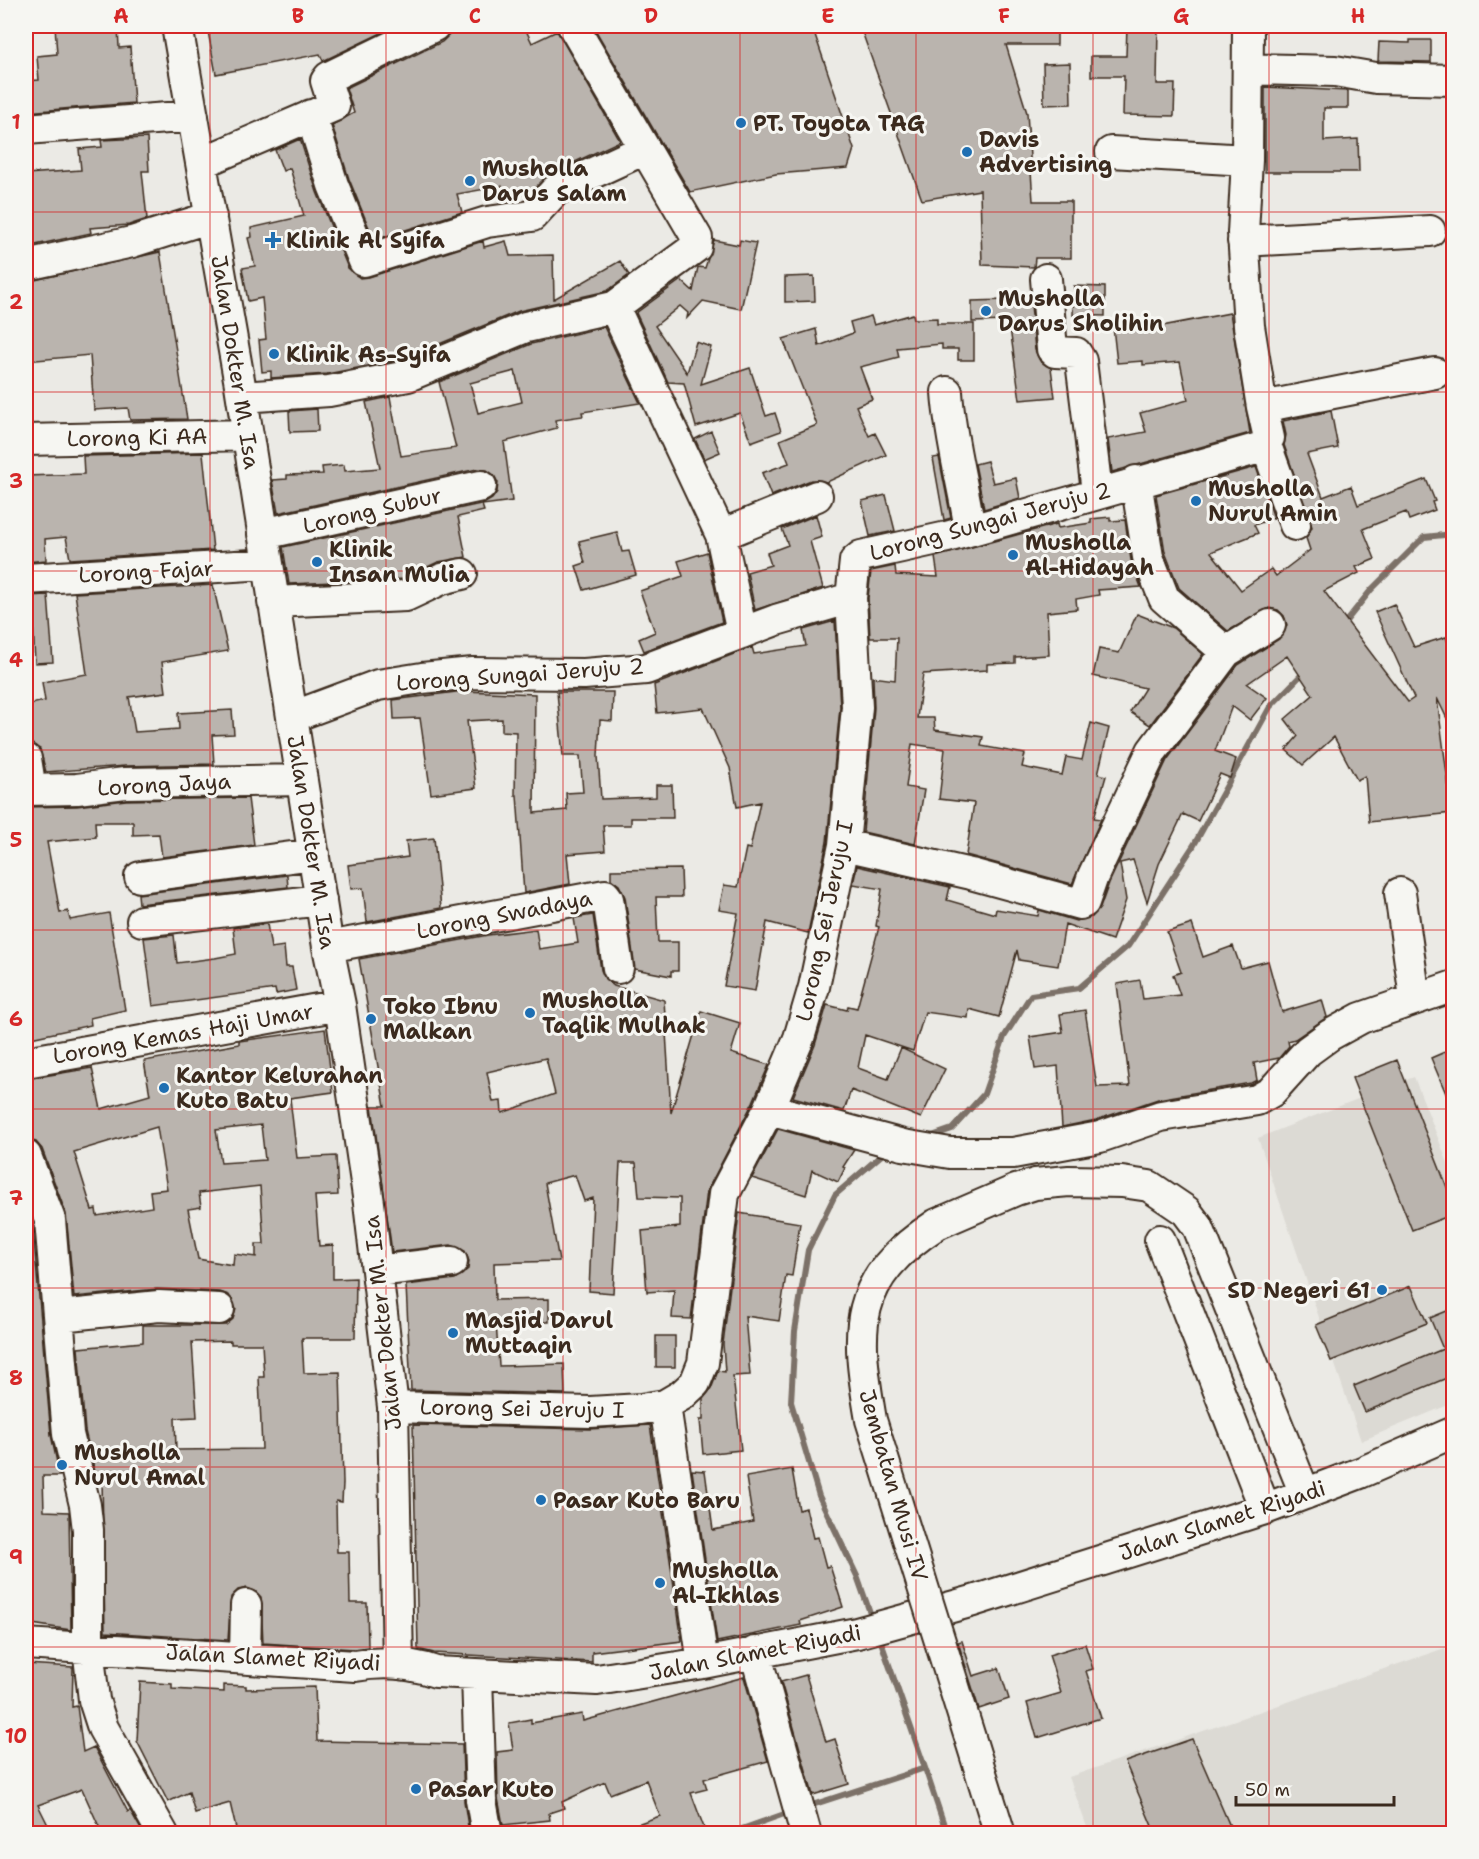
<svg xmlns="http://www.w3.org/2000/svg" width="1479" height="1859" font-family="'Shantell Sans',sans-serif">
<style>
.built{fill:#dcdad4}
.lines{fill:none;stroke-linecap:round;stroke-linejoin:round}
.stream{stroke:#7c7167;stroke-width:6}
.building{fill:#bab4ae;stroke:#3b2a1e;stroke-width:1.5;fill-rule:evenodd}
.minor-casing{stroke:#3b2a1e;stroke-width:34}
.minor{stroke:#f6f6f2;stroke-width:30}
.minor-bridge-casing{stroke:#3b2a1e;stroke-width:34;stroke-linecap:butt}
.minor-bridge{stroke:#f6f6f2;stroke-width:30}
.grid{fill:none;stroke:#d62828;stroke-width:1.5;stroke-opacity:0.55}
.poi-dot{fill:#1f6fb2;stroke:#f6f6f2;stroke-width:2}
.labels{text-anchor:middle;stroke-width:6;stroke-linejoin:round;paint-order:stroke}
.poi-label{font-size:22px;font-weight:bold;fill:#3b2a1e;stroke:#f6f6f2;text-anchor:start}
.street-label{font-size:22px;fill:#3b2a1e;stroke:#f6f6f2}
.neatline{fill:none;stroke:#d62828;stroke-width:2}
.grid-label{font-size:20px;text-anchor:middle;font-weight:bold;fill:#d62828}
</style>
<rect width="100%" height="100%" fill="#ebeae5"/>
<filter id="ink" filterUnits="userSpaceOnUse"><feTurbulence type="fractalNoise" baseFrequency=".0167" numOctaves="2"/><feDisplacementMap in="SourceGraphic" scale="12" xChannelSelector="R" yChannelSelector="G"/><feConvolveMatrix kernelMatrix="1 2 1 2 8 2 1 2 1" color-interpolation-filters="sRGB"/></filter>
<g filter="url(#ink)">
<path class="built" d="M1414,1077L1453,1176V1403L1361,1441L1258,1138Z
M1445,1648L1453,1673V1833H1089L1069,1777Z"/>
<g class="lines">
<path class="stream" d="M1343,625L1371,590L1424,537L1454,534
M929,1137L952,1129L984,1094L1004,1037L1031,995L1079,988L1128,946L1194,845L1270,707L1306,670
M873,1621L857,1576L819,1496L791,1402L795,1331L808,1250L835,1195L885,1152
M925,1768L947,1834
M806,1807L925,1768L879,1636
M728,1834L790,1812"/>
</g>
<path class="building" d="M55,26H118L119,48L130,47L134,103L26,112V81L39,80L37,56L57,54Z
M207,26H396L323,61L320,54L216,74Z
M451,26H524L532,43L557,31L620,141L549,174L534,189L508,199L502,186L457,194L462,212L374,240L349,179L332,125L354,113L346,88L442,42L449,35Z
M593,26H812L854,149L848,168L776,174L690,192Z
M860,26H1057V45H1006L1027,113L1033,201H1071V258H1035L1034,267L982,265L980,190L922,200Z
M1127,26H1158L1157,84H1175L1174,116L1123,115L1124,76H1091V56H1126Z
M1410,40H1431V62L1378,61L1379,42L1410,43Z
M1070,63L1071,104L1044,105L1043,64Z
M1265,87L1348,91V108H1324V141L1358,139L1359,172H1265Z
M147,138L149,171H142L147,219L129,225L90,228L91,233L26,247V174L81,170L79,149L102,147L101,140Z
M300,139L317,192L348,268L360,278L369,277L483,241L484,247L506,241L510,256L553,255L554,299L620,261L629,275L607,291L519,311L403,359L327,374L271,378V371L262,372L259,340L266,339L262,298L248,301L242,268L255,266L248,238L252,237L251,228L304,216L290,168L283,171L275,150Z
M714,240L739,245L740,240L756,243L741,309L703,301L687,318L688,313L680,306L655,326L687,373L696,342L711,347L701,384L750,368L766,416L775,413L781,431L751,442L740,413L696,427L684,383L668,382L636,313L681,280L693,291L698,267L705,268Z
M160,252L187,419L130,420L128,408L94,410L90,355L26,361V282Z
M814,276L815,301L785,302V277Z
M1074,286L1105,287V316L1073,315Z
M1030,293L1035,350L1040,361L1051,368L1055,397L1020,400L1009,321L972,322V301L1006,300V297Z
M1230,313L1250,433L1112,472L1108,439L1146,432L1140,413L1188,400L1180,362L1143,365V361L1117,363L1113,327L1162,322V326Z
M913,314L914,319L937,318V324H974V360H958V349H942V344L897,348L899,357L860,367L872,399L856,406L869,436L875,433L886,455L827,482L811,480L771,496L762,473L789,463L780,440L817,425L783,339L816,329L819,346L853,333L850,322L871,316L874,325Z
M604,327L640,403L582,412L583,416L555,420L557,428L504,442L512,501L482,505L484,511L458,517L466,557L438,562L402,579L289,584L283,547L485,503L492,499L497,492L498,483L494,475L487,470L477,469L278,513L272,480L287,479V475L323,474L322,467L344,465L345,471L380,468L366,402L390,397L401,456L456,448L439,382L531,344ZM515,371L522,402L478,413L470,383Z
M317,409L318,431L290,432L289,411Z
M1331,411L1338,448L1307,454L1323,497L1351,486L1358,505L1426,479L1435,501L1432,502L1435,510L1409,520L1406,512L1363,529L1375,559L1356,567L1359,573L1324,591L1408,702L1414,698L1375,612L1394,604L1414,647L1446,637L1454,660V733L1437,698L1452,813L1369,822L1365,776L1357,780L1334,737L1303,765L1286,750L1298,736L1285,719L1313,695L1287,656L1247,684L1267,698L1250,720L1232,706L1215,751L1236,759L1230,778L1220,774L1198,821L1183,814L1159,864L1147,902L1133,860L1120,863L1126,900L1112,940L1065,924L1058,966L1019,960L1017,950L999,1017L969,1009L968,1018L925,1012L913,1051L865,1035L858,1068L888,1079L901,1048L945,1069L921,1118L851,1090L844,1111L793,1097L815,1045L827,1005L847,1010L848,1006L857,1008L879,927L876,926L882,889L853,884L857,866L950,887L947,900L995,914L996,909L1038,916L1039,910L1076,921L1092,917L1100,908L1109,883L1167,760L1238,665L1279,639L1287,625L1284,616L1278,610L1269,608L1228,631L1179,588L1165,552L1156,495L1256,467L1274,518L1254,525L1258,533L1211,552L1241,590L1271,569L1276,576L1310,550L1306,538L1312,527L1284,445L1286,435L1283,421Z
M711,431L720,452L704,459L695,439Z
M203,453L213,550L70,559L66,537L45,539L46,560L26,562V476L84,474L83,456Z
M939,457L951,518L944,520L933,458Z
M987,461L993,483L1016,478L1020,498L984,509L975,464Z
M886,495L895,531L870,536L862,501Z
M816,515L822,537L810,541L823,588L755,610L747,572L771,565L767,553L788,545L782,529Z
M1110,517V521L1125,520L1131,560L1141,587L1098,590L1099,595L1076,599L1077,609L1047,612L1049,655L1015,657V663L987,664V670L923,674L917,718H934L935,730L983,737L981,746L1025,754L1022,767L1062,775L1066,757L1082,760L1091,723L1109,728L1098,774L1106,776L1094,818L1101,819L1072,884L966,855L974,803L939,799L945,749L912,744L906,787L924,790L915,844L863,832L874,708L873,677L895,680L897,638H870L868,598L871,571L895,566L896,575L938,577L935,557L1057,524L1058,528L1091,523V519Z
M617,532L622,552L629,551L636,575L584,590L576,566L585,563L579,541Z
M707,552L722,622L644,651L639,639L655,632L640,591L683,576L678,561Z
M213,585L228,651L162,662L166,692L129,697L135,732L179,729L178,713L232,710L234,734L212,735L214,764L125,766L46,772L40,749L26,742V705L45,701L42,682L87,674L75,593Z
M48,595L53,662L35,663L33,622H26V596Z
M1137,614L1173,628L1203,654L1150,725L1130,712L1145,688L1093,676L1099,649L1119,653Z
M835,621L840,707L827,842L808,933L767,922L755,991L724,986L738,913L719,910L724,885L738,887L746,848L750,849L760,802L737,807L730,768L703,708L657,713L654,685L752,647L754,654L806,646L803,630Z
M464,691L535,694L534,813L567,810L566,793L583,792L580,756H563L557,692H613L612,721L600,720L598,756L601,799L656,797V785H672L673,818H631V825H603L605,851L567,854L570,884L524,893L517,795H515L516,732L502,731V719L467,721L476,788L431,794L420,718L394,719L393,700Z
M248,798L254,845L162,857L159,834L133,835V822H95L96,837L47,842L60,913L68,911L70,920L109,913L125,1010L90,1018L91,1025L26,1039V807L77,806L126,800Z
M434,838L441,908L367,922L363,888L351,889L348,865L408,857L406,841Z
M681,869L682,897H656L658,942H678V971H671V976L635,969L625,897L619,885L611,879V870Z
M287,875L288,887L139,904L138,894Z
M593,915L601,970L605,979L614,986L664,1000L671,1113L701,1011L740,1023L731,1053L769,1065L753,1102L707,1191L691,1319L672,1318L674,1290L647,1292L642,1231L680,1227V1198L639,1197L636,1163H620L613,1293L589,1291L593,1198L584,1201L575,1175L545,1183L559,1261L494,1263L495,1300L549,1299V1322H496L499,1366L564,1364L565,1394L411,1390L406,1285L455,1279L468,1269L469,1261L465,1251L451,1245L392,1252L372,1106H385L359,959L488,935L536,929L539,949L578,943L574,918ZM546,1058L555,1094L502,1113L501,1101L493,1102L487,1072Z
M267,924L271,948L284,946L286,967H292L296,990L276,994L275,989L153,1006L144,938L174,935L177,963L215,958L236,954L233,928Z
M1192,924L1203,957L1233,946L1241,968L1268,961L1282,1012L1322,1000L1327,1017L1295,1039L1288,1041L1289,1046L1279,1058L1254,1063L1257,1080L1251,1083L1158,1099L1096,1120L1062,1127L1058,1066L1035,1069L1030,1037L1063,1032L1060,1014L1085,1010L1097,1087L1130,1086L1117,984L1140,980L1143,999L1180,995L1173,975L1181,972L1167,932Z
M325,1029L333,1092L290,1098L297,1158L336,1156L338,1195L315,1196L319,1246L333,1245V1279L356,1278L355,1338H302L304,1373L340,1372L343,1483L342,1502L336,1501L337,1552H349L350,1603H367L368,1647L354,1649L263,1643L261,1597L255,1591L247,1588L238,1590L231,1597L228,1640L105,1632L102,1480L100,1476H96L85,1431L78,1348L143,1342V1325H226L233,1319L236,1309L229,1295L220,1292L157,1289L74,1297L66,1214L42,1149L36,1142L26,1139V1079L92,1068L101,1109L150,1095L144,1061L239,1044V1041ZM261,1125L265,1160L221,1163L216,1130ZM157,1127L167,1189L150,1191L152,1207L97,1216L96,1209L92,1210L74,1152ZM260,1186L264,1244H256V1257L234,1254L233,1265L198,1259L188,1209L201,1207L199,1193ZM231,1341V1344H262L264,1377H259L262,1449L176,1450L175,1418L197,1417L192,1342Z
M1454,1048V1110H1453L1431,1058Z
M1397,1060L1454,1205V1214L1412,1230L1352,1078Z
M778,1129L854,1150L843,1167L845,1168L838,1182L812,1170L806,1195L752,1178Z
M739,1213L800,1223L792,1276L786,1275L779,1321L745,1316L750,1375L733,1376L741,1450L703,1454L700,1420H703V1399L711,1389L718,1371L725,1372L723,1344Z
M33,1229L51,1435L60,1476H43L44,1511L69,1512L71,1630L26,1623V1231Z
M1411,1286L1427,1323L1331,1361L1316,1325Z
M1454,1308V1375L1365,1412L1354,1386L1443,1349L1430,1318Z
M656,1336H675V1367H656Z
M413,1425L590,1429L650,1425L682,1641L592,1652V1662L434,1653L418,1649Z
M792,1469L799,1510L806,1508L813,1538L818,1537L826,1567L830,1566L843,1607L800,1621L801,1625L717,1642L692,1470L705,1471L713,1530L753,1522L746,1477Z
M962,1641L973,1676L999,1668L1009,1699L979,1709L958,1642Z
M1085,1644L1093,1669L1086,1671L1101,1718L1037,1738L1027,1703L1061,1693L1049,1655Z
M26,1664L73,1667L72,1707L77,1706L83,1752L94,1747L128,1812L130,1810L143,1833H102L82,1789L38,1805L52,1833H26Z
M806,1675L826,1742L835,1739L849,1784L813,1795L781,1682Z
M744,1677L768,1761L704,1779L707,1789L691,1793L706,1833H618L617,1831L660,1816L646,1780L610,1794L605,1782L562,1802L564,1808L549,1813L550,1820L503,1825L498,1798L497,1752L513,1750L509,1723L531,1719V1723L582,1714L583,1721Z
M140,1682L172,1684V1689L224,1692V1685L246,1686V1689L315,1687L317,1741L462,1744L464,1801L469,1833H237L230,1803L195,1813L189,1792L168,1802L137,1741Z
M1192,1739L1233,1833H1155L1125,1762Z"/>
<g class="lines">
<g class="minor-casing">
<path id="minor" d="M177,26L240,385L328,947L340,1005L369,1203L393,1407L398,1664
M1248,26L1247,160L1243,233L1249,326L1262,407L1435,373
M1248,69L1335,71L1376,78L1454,80
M311,115L333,185L364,261L487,222L532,216L556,190L645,149
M26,129L193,116
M1111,152L1247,160
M201,163L334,106L326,81L329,77L434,26
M1243,241L1430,231
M26,265L132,242L211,217
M1046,279L1052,349L1055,352L1076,353L1081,361L1097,492
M614,307L721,535L742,633
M947,392C950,439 963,483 970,530
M242,397L329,391L408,376L526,327L614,307L696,247L697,238L573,26
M26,440L248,435
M1266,445L1295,525
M1136,481L1148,557L1164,598L1226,652
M263,534L481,486
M721,535L817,496
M26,579L267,564
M273,602L406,596L442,579L462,574
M292,717L378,685L422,678L473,673L584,674L646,669L776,620L851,598
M26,759L31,790
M26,790L77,789L125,783L302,780
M844,845L971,874L1080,904L1084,902L1093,876L1152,751L1226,652L1270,625
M140,877L314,854
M1400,893L1415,998
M142,921L321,900
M328,947L605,895L608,899L618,968
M26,1062L340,1005
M769,1109L903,1145L950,1153H1013L1100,1137L1161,1116L1257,1100L1271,1092L1308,1051L1330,1035L1361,1018L1454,986
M26,1156L50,1220L68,1434L85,1505L88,1530V1647L94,1700L103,1728L163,1834
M937,1224L1016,1190L1035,1184L1069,1181L1122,1182L1149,1186L1186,1211L1198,1227L1305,1494
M1160,1240L1265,1509
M377,1271L452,1262
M59,1316L159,1306L219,1309
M665,1405L703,1663
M393,1407L590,1412L641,1409L665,1405L682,1395L695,1383L703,1363L724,1194L769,1109L799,1038L814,987L844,845L857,707L851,598L855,561L861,556L947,537L1263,447L1269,438L1262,407
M26,1644L355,1666C382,1661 410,1663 436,1672L597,1680L703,1663L857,1633L973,1601L1265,1509L1360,1473L1454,1432
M755,1652L806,1834
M245,1658L246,1605
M477,1675L481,1800L487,1834"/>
</g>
<use href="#minor" class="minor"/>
<g class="minor-bridge-casing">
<path id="minor-bridge" d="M937,1224C851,1280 855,1327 871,1420L1000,1834"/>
</g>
<use href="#minor-bridge" class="minor-bridge"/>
</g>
</g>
<path class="grid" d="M210,26V1834M386,26V1834M563,26V1834M740,26V1834M916,26V1834M1093,26V1834M1269,26V1834M26,212H1454M26,392H1454M26,571H1454M26,750H1454M26,930H1454M26,1109H1454M26,1288H1454M26,1467H1454M26,1647H1454"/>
<g class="poi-dot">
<circle cx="741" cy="123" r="6"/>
<circle cx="967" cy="152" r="6"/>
<circle cx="470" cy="181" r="6"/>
<path d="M270 231h6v6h6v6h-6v6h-6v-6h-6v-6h6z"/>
<circle cx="986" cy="311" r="6"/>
<circle cx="274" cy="354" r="6"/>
<circle cx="1196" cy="501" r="6"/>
<circle cx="1013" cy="555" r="6"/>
<circle cx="317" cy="562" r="6"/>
<circle cx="530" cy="1013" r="6"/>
<circle cx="371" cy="1019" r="6"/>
<circle cx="164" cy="1088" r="6"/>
<circle cx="1382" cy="1290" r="6"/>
<circle cx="453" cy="1333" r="6"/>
<circle cx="62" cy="1465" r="6"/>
<circle cx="541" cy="1500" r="6"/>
<circle cx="660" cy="1583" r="6"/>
<circle cx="416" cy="1789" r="6"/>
</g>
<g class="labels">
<g class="poi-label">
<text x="753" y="131">PT. Toyota TAG</text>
<text x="979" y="147">Davis<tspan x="979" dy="25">Advertising</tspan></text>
<text x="482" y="176">Musholla<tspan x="482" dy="25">Darus Salam</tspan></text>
<text x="286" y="248">Klinik Al Syifa</text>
<text x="998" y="306">Musholla<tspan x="998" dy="25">Darus Sholihin</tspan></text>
<text x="286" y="362">Klinik As-Syifa</text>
<text x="1208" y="496">Musholla<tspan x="1208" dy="25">Nurul Amin</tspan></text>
<text x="1025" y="550">Musholla<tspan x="1025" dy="25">Al-Hidayah</tspan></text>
<text x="329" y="557">Klinik<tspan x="329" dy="25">Insan Mulia</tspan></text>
<text x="542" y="1008">Musholla<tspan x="542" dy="25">Taqlik Mulhak</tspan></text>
<text x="383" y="1014">Toko Ibnu<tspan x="383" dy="25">Malkan</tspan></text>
<text x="176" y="1083">Kantor Kelurahan<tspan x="176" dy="25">Kuto Batu</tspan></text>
<text x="1370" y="1298" text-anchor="end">SD Negeri 61</text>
<text x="465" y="1328">Masjid Darul<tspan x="465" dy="25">Muttaqin</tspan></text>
<text x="74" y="1460">Musholla<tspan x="74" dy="25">Nurul Amal</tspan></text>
<text x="553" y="1508">Pasar Kuto Baru</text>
<text x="672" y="1578">Musholla<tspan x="672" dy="25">Al-Ikhlas</tspan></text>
<text x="428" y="1797">Pasar Kuto</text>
</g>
<g class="street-label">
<text transform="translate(236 362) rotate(81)" y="8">Jalan Dokter M. Isa</text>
<text transform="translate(137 437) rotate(-1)" y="8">Lorong Ki AA</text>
<text transform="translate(372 510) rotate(-13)" y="8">Lorong Subur</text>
<text transform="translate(990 521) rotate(-15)" y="8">Lorong Sungai Jeruju 2</text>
<text transform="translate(146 571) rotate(-3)" y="8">Lorong Fajar</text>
<text transform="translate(520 674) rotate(-4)" y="8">Lorong Sungai Jeruju 2</text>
<text transform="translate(164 784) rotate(-3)" y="8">Lorong Jaya</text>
<text transform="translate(312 842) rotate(81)" y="8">Jalan Dokter M. Isa</text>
<text transform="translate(504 914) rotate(-11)" y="8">Lorong Swadaya</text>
<text transform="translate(824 921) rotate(-78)" y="8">Lorong Sei Jeruju I</text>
<text transform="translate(183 1033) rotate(-10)" y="8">Lorong Kemas Haji Umar</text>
<text transform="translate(382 1323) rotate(-96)" y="8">Jalan Dokter M. Isa</text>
<text transform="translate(522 1408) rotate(1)" y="8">Lorong Sei Jeruju I</text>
<text transform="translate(894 1485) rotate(74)" y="8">Jembatan Musi IV</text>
<text transform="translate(1222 1520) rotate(-18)" y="8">Jalan Slamet Riyadi</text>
<text transform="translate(755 1652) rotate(-11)" y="8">Jalan Slamet Riyadi</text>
<text transform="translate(273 1657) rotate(3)" y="8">Jalan Slamet Riyadi</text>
</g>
</g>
<rect width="1479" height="1859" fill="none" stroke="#f6f6f2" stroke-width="66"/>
<path d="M1236 1796v9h158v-9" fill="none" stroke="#3b2a1e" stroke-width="3"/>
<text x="1245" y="1796" font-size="18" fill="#3b2a1e" stroke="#f6f6f2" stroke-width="4.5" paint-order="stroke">50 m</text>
<rect x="33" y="33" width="1413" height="1793" class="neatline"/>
<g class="grid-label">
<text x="121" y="23">A</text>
<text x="298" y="23">B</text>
<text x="475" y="23">C</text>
<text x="651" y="23">D</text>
<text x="828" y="23">E</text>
<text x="1004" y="23">F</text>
<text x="1181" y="23">G</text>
<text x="1358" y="23">H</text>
<text x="16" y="129">1</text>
<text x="16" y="309">2</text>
<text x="16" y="488">3</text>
<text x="16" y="667">4</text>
<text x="16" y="847">5</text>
<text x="16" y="1026">6</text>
<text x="16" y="1205">7</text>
<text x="16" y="1385">8</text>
<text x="16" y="1564">9</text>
<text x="16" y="1743">10</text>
</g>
</svg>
